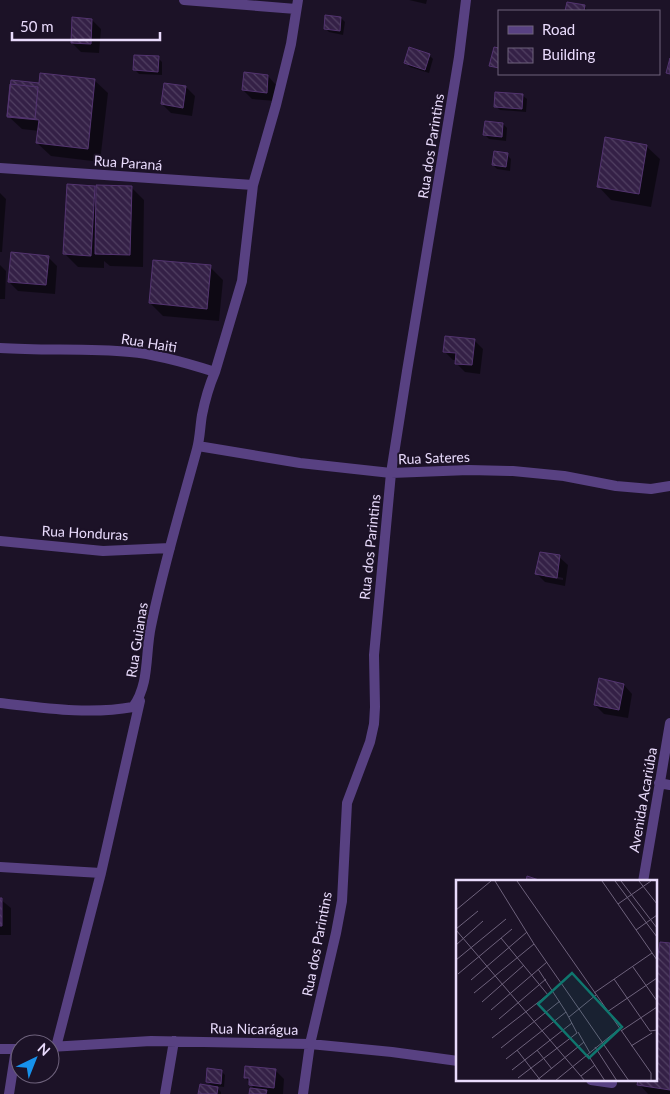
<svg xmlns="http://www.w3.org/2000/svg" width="670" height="1094" font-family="Lato,sans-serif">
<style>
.shadow{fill:#0007;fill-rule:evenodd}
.building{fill:url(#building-back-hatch);stroke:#533470}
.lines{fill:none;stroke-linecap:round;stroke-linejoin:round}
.street{stroke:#584182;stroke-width:10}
.labels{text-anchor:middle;stroke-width:4;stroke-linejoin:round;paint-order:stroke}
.street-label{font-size:14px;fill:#e9dbfc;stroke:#1c1227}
.inset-road{fill:none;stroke:#6e627c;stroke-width:1}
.view{fill:#0f766e;fill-opacity:0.15;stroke:#0f766e;stroke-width:2.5}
.inset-edge{fill:none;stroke:#e9dbfc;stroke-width:2.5}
</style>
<defs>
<pattern id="building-back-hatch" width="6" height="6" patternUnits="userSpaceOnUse" patternTransform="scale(1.25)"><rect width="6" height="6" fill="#342046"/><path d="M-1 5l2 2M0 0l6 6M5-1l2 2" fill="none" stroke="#514062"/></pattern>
</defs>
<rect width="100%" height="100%" fill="#1c1227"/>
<path class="shadow" d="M409,0H427L426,4Z
M568,4L584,6L588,11H567Z
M341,18L345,22L343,35L329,32L325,28Z
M92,20L101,29L99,53L81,52L72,43Z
M429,55L433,59L429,73L410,67L406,63Z
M158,58L162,62V75L139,74L135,70Z
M268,76L276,85L275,101L252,99L243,90Z
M94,80L108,93L100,162L51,156L37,143L39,131L22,129L8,116L40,85Z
M186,87L195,96L192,116L171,113L162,104Z
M522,95L527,99L526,112L500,110L495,106Z
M503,124L507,128L506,141L489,139L485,135Z
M646,146L660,159L651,207L611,200L598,186Z
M507,155L511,159L510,171L497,169L493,165Z
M94,187L98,190L131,187L144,200L143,267L110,266L104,261V268L78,267L65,254Z
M0,193L6,199L2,252H0Z
M48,257L57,266L55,294L18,291L9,282Z
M0,265L6,271L5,299H0Z
M210,267L223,280L219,321L163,316L150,303Z
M474,340L483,349L480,374L465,372L456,363L457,360H453L444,351Z
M559,557L568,565L565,586L545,582L536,573ZM545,574L563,578V580L545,577Z
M624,685L632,694L628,718L604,714L595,705Z
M0,899L11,908V935H0Z
M670,945V1094H648L639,1084L656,1080Z
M275,1070L284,1079L283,1094H250L255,1090L245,1077Z
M221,1071L225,1075L224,1087L215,1086L221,1092V1094H199L213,1087L207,1081Z"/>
<path class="building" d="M567,2L585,5L584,11H565Z
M325,15L341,17L340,31L324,29Z
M72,17L92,19L91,44L71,43Z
M409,47L430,54L425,70L404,63Z
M494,47L499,48V68L489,66Z
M134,55L159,56L158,72L133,70Z
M670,58V74L666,73Z
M244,72L268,75L267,93L242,90Z
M40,73L95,79L88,149L36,143L39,120L7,117L11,80L39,83Z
M164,83L186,86L183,108L161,104Z
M10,84L38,87L35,119L7,116Z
M495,92L523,94L522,109L494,107Z
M485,121L503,123L502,137L483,135Z
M605,137L647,145L639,194L597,187Z
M494,151L508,153L506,167L492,165Z
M67,184L95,186L91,256L63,254Z
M96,185L132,186L130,255L95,254Z
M11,252L49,256L46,285L8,282Z
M153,260L211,265L207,309L149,303Z
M445,336L475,339L472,365L455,364L456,353L443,352Z
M540,552L560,555L557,578L535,574Z
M599,678L624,684L619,710L594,705Z
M527,876L545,882H526Z
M0,898H2V926H0Z
M660,942L670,943V1090L637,1085L638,1080H656V967Z
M245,1066L276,1069L274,1088L249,1085V1078H244Z
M207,1068L222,1070L221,1084L206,1082Z
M200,1084L218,1087L217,1094H198Z
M250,1088L267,1090L266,1094H249Z"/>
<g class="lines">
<path class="street" d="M184,0L296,9
M0,168L253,185
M0,348C43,351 87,348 130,352C155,354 190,364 215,372C209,386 205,400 202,415C200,427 200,438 197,449C181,508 163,567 151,626C145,653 150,684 133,707C89,715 44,708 0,703
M215,372L242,281L253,185L276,105L291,44L298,0
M198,446L300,463L391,473L469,470L513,471L564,476L616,486L651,489L670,486
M0,541L103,551L170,548
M659,783L670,785
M0,867L101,873
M643,882L670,723
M50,1047L151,1041L310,1044L392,1052L458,1061
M56,1047L101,873L140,701
M0,1049H20
M591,1080L612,1083
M9,1094L16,1049
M165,1094L174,1041
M303,1094L310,1044L336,933L342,901L347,803L370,742L374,724L375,707L374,655L391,473L407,371L459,57L466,0"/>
</g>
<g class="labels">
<g class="street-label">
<text transform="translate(431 146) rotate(-81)" y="5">Rua dos Parintins</text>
<text transform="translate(128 163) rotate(4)" y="5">Rua Paraná</text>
<text transform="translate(149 343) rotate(9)" y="5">Rua Haiti</text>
<text transform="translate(434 458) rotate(-2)" y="5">Rua Sateres</text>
<text transform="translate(85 533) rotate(3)" y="5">Rua Honduras</text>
<text transform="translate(370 547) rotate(-84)" y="5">Rua dos Parintins</text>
<text transform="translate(137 640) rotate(-81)" y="5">Rua Guianas</text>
<text transform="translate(643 800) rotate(-80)" y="5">Avenida Acariúba</text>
<text transform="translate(317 944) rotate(-79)" y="5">Rua dos Parintins</text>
<text transform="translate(254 1029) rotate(1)" y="5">Rua Nicarágua</text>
</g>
</g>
<g transform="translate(456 880)">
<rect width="201" height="201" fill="#1c1227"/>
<path class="inset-road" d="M39,1L78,64L173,201M61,1L195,193V201M146,1L201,80M159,1L201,57M165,1L201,48M183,1L201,24M162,24L195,1M0,30L35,1M0,49L22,31M0,50L129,201M180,50L201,35M45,58L92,115M0,65L27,41M0,80L50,39M177,87L201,121M82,89L110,132M2,94L56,49M158,99L194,151L201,150M15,100L71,52M18,113L78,64M138,113L196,73M26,122L68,85M35,130L91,82M151,132L201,98M113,137L140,115M43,139L90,99M165,151L201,127M122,152L134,173M36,158L98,110M175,166L196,153M139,167L161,201M45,168L104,121M61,170L85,201M81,170L96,189M132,175L149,201M50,179L110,132L121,153L62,198M56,190L116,143M125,196L139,185M80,201L128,162M99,201L163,149"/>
<path class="view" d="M116,93L166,147L133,178L82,124Z"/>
<rect width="201" height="201" class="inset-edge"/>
</g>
<rect x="498" y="10" width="162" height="65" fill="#1c1227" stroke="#6e627c"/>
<rect x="508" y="26" width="25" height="8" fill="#584182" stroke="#6e627c"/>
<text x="542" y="35" font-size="15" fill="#e9dbfc">Road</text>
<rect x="508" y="48" width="25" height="15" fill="url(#building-back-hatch)" stroke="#6e627c"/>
<text x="542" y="60" font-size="15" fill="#e9dbfc">Building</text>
<g transform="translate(35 1059) rotate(43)"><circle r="24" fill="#1c1227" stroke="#6e627c"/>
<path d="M0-4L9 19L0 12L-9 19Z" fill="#1792ec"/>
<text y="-8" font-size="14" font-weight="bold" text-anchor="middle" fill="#e9dbfc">N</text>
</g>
<path d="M12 32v8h148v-8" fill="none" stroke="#e9dbfc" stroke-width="2.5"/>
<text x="20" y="32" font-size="15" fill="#e9dbfc" stroke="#1c1227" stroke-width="4" paint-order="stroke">50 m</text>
</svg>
